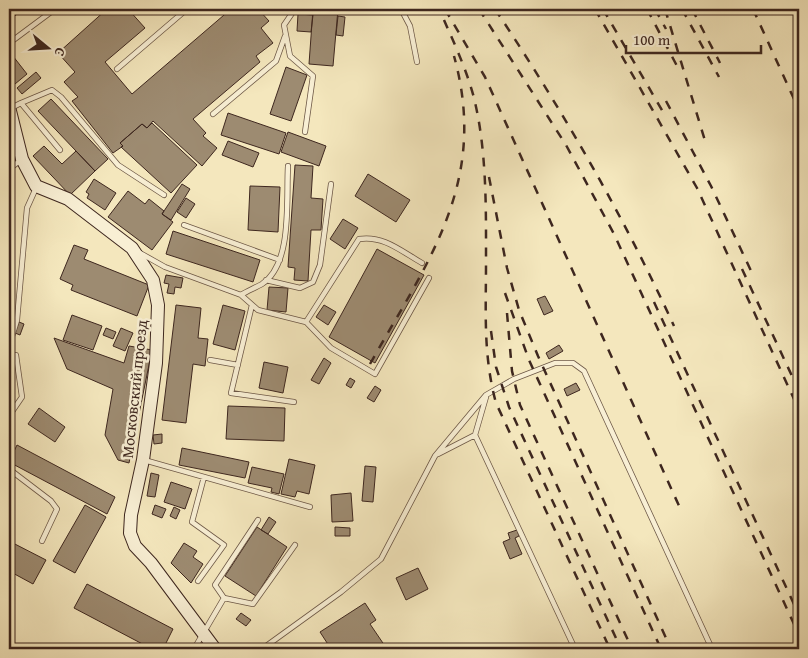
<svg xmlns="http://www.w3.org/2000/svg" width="808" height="658" font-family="'Gentium Book Plus',serif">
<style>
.building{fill:#9d8b71;stroke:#3e271f}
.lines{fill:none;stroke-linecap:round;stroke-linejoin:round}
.lane-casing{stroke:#6c5746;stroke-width:6}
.secondary-casing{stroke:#3e271f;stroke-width:14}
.lane{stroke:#f8efd4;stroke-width:4.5}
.secondary{stroke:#f8efd4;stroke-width:12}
.rail{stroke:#3e271f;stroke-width:2.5;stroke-dasharray:9 9;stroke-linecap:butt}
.labels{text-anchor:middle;stroke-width:5;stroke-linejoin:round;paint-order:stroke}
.street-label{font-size:16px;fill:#3e271f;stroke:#f8efd4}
</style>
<rect width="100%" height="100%" fill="#f4e7bd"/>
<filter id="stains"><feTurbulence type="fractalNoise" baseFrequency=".004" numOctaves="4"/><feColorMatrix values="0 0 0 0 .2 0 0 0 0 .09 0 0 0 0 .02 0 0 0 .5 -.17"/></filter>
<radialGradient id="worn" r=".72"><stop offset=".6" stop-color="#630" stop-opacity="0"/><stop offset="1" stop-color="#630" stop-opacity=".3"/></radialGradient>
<path class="building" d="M9,9H23L9,21Z
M107,9H128L145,28L105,62L132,94L231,9H258L269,21L261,28L273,43L256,56L260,62L193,119L206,133L203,136L217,148L202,166L153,121L147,128L142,124L120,143L123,146L113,153L72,101L78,97L64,82L75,72L58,53Z
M313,9H338L333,66L309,64Z
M298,14L313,15L311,32L297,31Z
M338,16L345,17L343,36L336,35Z
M9,51L27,74L15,84L9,76Z
M286,67L307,75L291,121L270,114Z
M36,72L41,78L22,94L17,88Z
M51,99L108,159L95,171L38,111Z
M228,113L286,133L279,154L221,135Z
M152,123L197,165L171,193L121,147L123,146L120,143L142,124L147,128Z
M288,132L326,146L319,166L281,152Z
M228,141L259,153L253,167L222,155Z
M44,146L62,164L76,151L95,171L70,195L33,156Z
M295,165L313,166L311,198L323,199L321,230H311L308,281L294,280L295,268L288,267Z
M368,174L410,200L396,222L355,196Z
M94,179L116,193L105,210L87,198L89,194L86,192Z
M182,184L190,189L171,220L162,214Z
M250,186L280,187L278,232L248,230Z
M128,191L145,204L149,199L164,211L162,214L173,222L152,250L108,217Z
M186,198L195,204L186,218L177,212Z
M343,219L358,228L345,249L330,239Z
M173,231L260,260L253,282L166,254Z
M74,245L88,250L84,259L149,285L137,316L71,290L73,285L60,279Z
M377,249L424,275L375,363L329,337Z
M166,275L183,278L181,288L175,287L174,294L167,293L169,284L164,283Z
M269,287L288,288L286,312L267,310Z
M545,296L553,311L544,315L537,299Z
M176,305L201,308L198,338L208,339L205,366L193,364L186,423L162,420Z
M223,305L245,311L235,350L213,344Z
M324,305L336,312L328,325L316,317Z
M72,315L102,326L93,350L63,340Z
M19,322L24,324L20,335L15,333Z
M106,328L116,332L113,339L103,335Z
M121,328L133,333L125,351L113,346Z
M54,338L124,363L129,346L152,350L129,463L118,460L105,435L113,389L67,369Z
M559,345L563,351L549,359L546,353Z
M324,358L331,363L319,384L311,380Z
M264,362L288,367L283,393L259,388Z
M350,378L355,381L351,388L346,385Z
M576,383L580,390L567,396L564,389Z
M375,386L381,390L374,402L367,398Z
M9,399L16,404L9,414Z
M228,406L285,408L284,441L226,439Z
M39,408L65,427L55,442L28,424Z
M162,434V443L154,444L153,435Z
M17,445L115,497L107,514L9,462Z
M182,448L249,462L245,478L179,465Z
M289,459L315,465L309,494L297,491L295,497L281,494Z
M365,466L376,467L373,502L362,501Z
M252,467L284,474L279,494L271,492L272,488L248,483Z
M151,473L159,475L155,497L147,496Z
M171,482L192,489L185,509L164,502Z
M351,493L353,521L332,522L331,495Z
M85,505L106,517L75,573L53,561Z
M155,505L166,509L162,518L152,514Z
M174,507L180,510L176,519L170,516Z
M269,517L276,522L268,534L261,530Z
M257,527L287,547L256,596L225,576Z
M335,527L350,528V536H335Z
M517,530L519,536L515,538L522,554L510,559L503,542L510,539L508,533Z
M9,541L46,560L33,584L9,571Z
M184,543L197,551L193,557L203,564L191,583L171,563Z
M418,568L428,589L406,600L396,578Z
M87,584L173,629L163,649H152L74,608Z
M365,603L376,620L370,624L387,649H345L342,644L331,649L320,632Z
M241,613L251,620L246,626L236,619Z"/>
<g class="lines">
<g class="lane-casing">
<path id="lane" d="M295,9L284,25L290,56L313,76L305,132
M401,9L410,26L417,62
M12,41L55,9
M117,69L187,9
M21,103L52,90L61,97L118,165L164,195
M11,108L21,103L60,150
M213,114L276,61L285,36
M9,169L21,160
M184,225L280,260
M140,253L165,267L241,295L258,310L306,322L331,348L375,374L429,278
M266,280L300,288L313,282L320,265L331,184
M241,295C247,291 255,288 262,284C293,264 286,199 288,166
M252,305L231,393L294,402
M306,322L359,239C383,235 401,251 422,263
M9,346L17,320L27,208L36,188
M9,356L16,355L22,397L9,416
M210,360L238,365
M486,397L475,435L575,649
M438,454L475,435
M144,460L310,507
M9,469L51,501L57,509L42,541
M198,581L224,545L192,522L204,477
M224,598L215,585L258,520
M9,645L11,649
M194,649L224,598L253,604L295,545
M262,649L341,592L381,559L435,456L486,395L514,379L555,363H573L584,371L712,649"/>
</g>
<g class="secondary-casing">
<path id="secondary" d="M9,107L22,159L36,186L68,199L132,248L153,280L158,305L156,363L143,460L131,515L130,533L135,546L151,563L215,649"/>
</g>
<use href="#lane" class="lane"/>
<use href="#secondary" class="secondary"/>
<path class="rail" d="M445,9L485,77L680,508
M479,9L566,145L614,234L799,635
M495,9C563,111 623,215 674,326
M595,9L697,188L799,410
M603,9L666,117
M647,9L677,66
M655,9L666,29
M665,9L706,144
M682,9L719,77
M692,9L720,63
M753,9L799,110
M444,20C455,45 467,71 474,98C487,151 486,209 486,264C486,312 483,355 496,403L610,649
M666,101L711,186L753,275
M489,177L507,268L519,310L538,356L671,649
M742,269L799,391
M505,293L529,360L661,649
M654,302L799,615
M507,313L512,371L520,405L632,649
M491,331L496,367L509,407L621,649
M370,364C428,261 489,182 454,56"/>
</g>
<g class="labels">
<g class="street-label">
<text transform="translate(134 389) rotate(-84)" y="6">Московский проезд</text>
</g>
</g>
<rect width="808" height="658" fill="none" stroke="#f4e7bd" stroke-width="30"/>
<rect x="10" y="10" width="788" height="638" fill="none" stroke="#3e271f" stroke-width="2.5"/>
<rect x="15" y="15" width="778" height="628" fill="none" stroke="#3e271f"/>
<g transform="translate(48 48) rotate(108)" stroke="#f8efd4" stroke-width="4" paint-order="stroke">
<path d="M0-4L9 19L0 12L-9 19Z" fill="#3e271f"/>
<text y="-8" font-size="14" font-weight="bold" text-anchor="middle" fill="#3e271f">С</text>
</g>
<path d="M626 45v8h135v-8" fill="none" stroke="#3e271f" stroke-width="2.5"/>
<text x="633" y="45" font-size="15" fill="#3e271f" stroke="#f8efd4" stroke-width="4" paint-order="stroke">100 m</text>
<rect width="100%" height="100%" filter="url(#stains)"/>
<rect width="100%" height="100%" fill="url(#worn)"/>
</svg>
